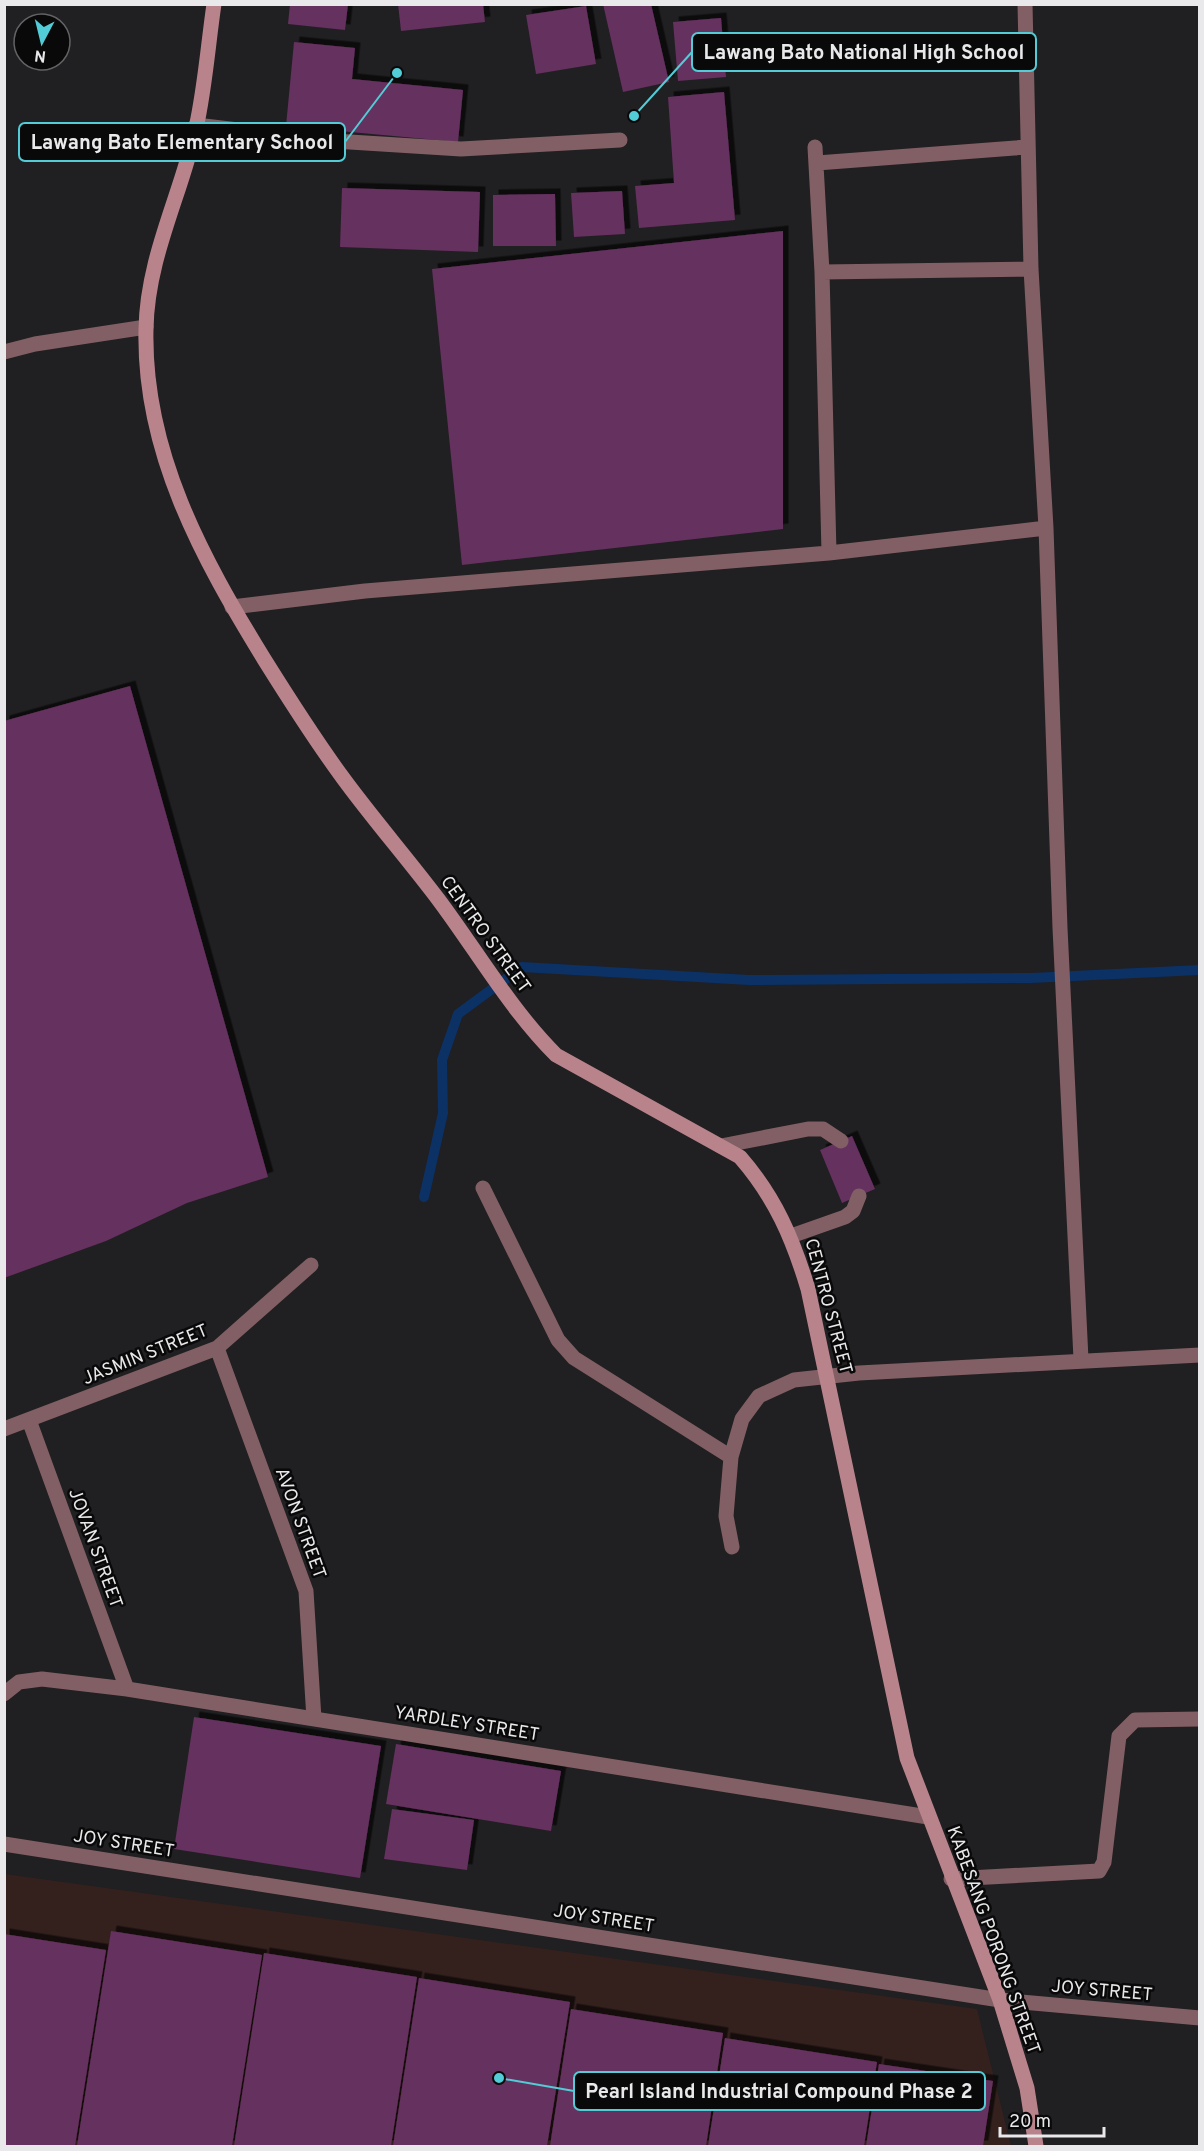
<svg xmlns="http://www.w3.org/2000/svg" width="1204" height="2151" font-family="Overpass,sans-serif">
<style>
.industrial{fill:#34211e}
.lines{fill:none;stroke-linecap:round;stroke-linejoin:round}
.stream{stroke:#0c3164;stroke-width:10}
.building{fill:#65305f;filter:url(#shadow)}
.lane{stroke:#815f64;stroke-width:15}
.street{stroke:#815f64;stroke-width:15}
.secondary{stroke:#b9838c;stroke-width:15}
.labels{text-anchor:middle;stroke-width:5;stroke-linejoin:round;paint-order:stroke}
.street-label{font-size:18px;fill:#e9e8ea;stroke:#09090a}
.leader{fill:none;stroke:#52ccd6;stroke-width:2}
.callout-dot{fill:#52ccd6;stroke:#09090a;stroke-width:2}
.callout{fill:#09090a;stroke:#52ccd6;stroke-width:2}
.callout-label{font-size:20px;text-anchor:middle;font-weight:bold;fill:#e9e8ea}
</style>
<defs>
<filter id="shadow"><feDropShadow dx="5.5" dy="-5.5" stdDeviation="0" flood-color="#0009"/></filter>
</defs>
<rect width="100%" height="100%" fill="#201f21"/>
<path class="industrial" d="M5,1874L977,2009L1011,2146H5Z"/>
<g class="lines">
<path class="stream" d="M424,1197L443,1113L442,1060L458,1014L522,967L749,980L1031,978L1200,970"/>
</g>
<path class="building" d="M290,4H348L345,30L288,24Z
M398,4H483L485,22L401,31Z
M603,4H651L669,82L623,92Z
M586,6L596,64L536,74L526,15Z
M721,18L726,77L678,81L673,22Z
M294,42L355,48L352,79L463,90L458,142L286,126Z
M724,92L735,220L639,228L635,186L674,183L668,97Z
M342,188L480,192L478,252L340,247Z
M622,191L625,234L574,237L571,193Z
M555,194L556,246H493V195Z
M783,231V529L462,565L432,269Z
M130,686L268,1177L187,1203L106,1241L4,1278V721Z
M852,1136L875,1189L842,1203L820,1150Z
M194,1717L381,1746L360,1878L174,1849Z
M396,1744L561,1771L551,1831L386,1804Z
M392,1809L474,1820L467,1870L384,1859Z
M111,1931L262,1955L232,2146H77Z
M4,1934L106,1950L75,2146H4Z
M264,1953L417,1977L391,2146H234Z
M419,1978L570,2002L547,2146H393Z
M571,2009L723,2033L706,2146H550Z
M725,2038L877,2062L864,2146H708Z
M879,2064L993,2081L983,2146H866Z"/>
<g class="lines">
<path class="lane" d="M1025,4L1031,269L1046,528L1060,928L1081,1359
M196,125L334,141L461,149L620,140
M815,147L822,272L829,553
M817,163L1027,147
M822,272L1031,269
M232,607L365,591L829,553L1046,528
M721,1146L808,1129H823L841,1141
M483,1188L558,1340L574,1358L731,1457
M791,1236L845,1217L853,1211L859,1196
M732,1547L726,1516L731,1457L742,1419L759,1396L794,1380L859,1373L1200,1355
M951,1879L1099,1871L1104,1862L1119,1736L1135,1720L1200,1719"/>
<path class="street" d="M4,352L35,344L146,327
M217,1348L306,1591L314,1719
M29,1420L127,1689
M4,1429L217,1348L311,1265
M4,1694L19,1682L42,1679L127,1689L928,1817
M4,1844L1000,2000L1200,2018"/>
<path class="secondary" d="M214,4C208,45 205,88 196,128C181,195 147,258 146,329C143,451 202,558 264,659C289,699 315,740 343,778C373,819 407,858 438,899C477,951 510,1009 556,1055L740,1157C775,1197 793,1239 808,1289L907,1758L1000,2000L1027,2088L1036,2146"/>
</g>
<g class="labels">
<g class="street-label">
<text transform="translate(486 934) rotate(54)" y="6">CENTRO STREET</text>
<text transform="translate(829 1306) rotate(75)" y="6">CENTRO STREET</text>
<text transform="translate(145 1354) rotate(-22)" y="6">JASMIN STREET</text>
<text transform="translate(301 1523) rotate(70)" y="6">AVON STREET</text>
<text transform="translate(96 1548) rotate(70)" y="6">JOVAN STREET</text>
<text transform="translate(467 1723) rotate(9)" y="6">YARDLEY STREET</text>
<text transform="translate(124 1843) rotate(9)" y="6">JOY STREET</text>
<text transform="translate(604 1918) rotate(9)" y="6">JOY STREET</text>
<text transform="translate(994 1940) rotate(70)" y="6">KABESANG PORONG STREET</text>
<text transform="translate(1102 1990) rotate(5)" y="6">JOY STREET</text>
</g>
</g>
<path class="leader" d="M634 116L692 52M397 73L345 142M499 2078L574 2091"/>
<g class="callout-dot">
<circle cx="634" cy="116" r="6"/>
<circle cx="397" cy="73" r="6"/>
<circle cx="499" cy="2078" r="6"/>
</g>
<g class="callout">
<rect x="692" y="33" width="344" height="38" rx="6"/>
<rect x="19" y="123" width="326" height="38" rx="6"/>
<rect x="574" y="2072" width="411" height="38" rx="6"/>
</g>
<g class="callout-label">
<text x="864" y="59">Lawang Bato National High School</text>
<text x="182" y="149">Lawang Bato Elementary School</text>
<text x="779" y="2098">Pearl Island Industrial Compound Phase 2</text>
</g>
<rect width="1204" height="2151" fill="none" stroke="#e9e8ea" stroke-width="12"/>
<g transform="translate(42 42) rotate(187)"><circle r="28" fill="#09090a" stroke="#636264" stroke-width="1.5"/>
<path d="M0-4.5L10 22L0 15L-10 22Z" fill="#52ccd6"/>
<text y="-9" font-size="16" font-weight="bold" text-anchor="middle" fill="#e9e8ea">N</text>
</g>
<path d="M1000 2127v9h104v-9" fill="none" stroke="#e9e8ea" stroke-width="3"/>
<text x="1009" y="2127" font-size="18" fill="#e9e8ea" stroke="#09090a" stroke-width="4.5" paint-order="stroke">20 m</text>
</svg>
